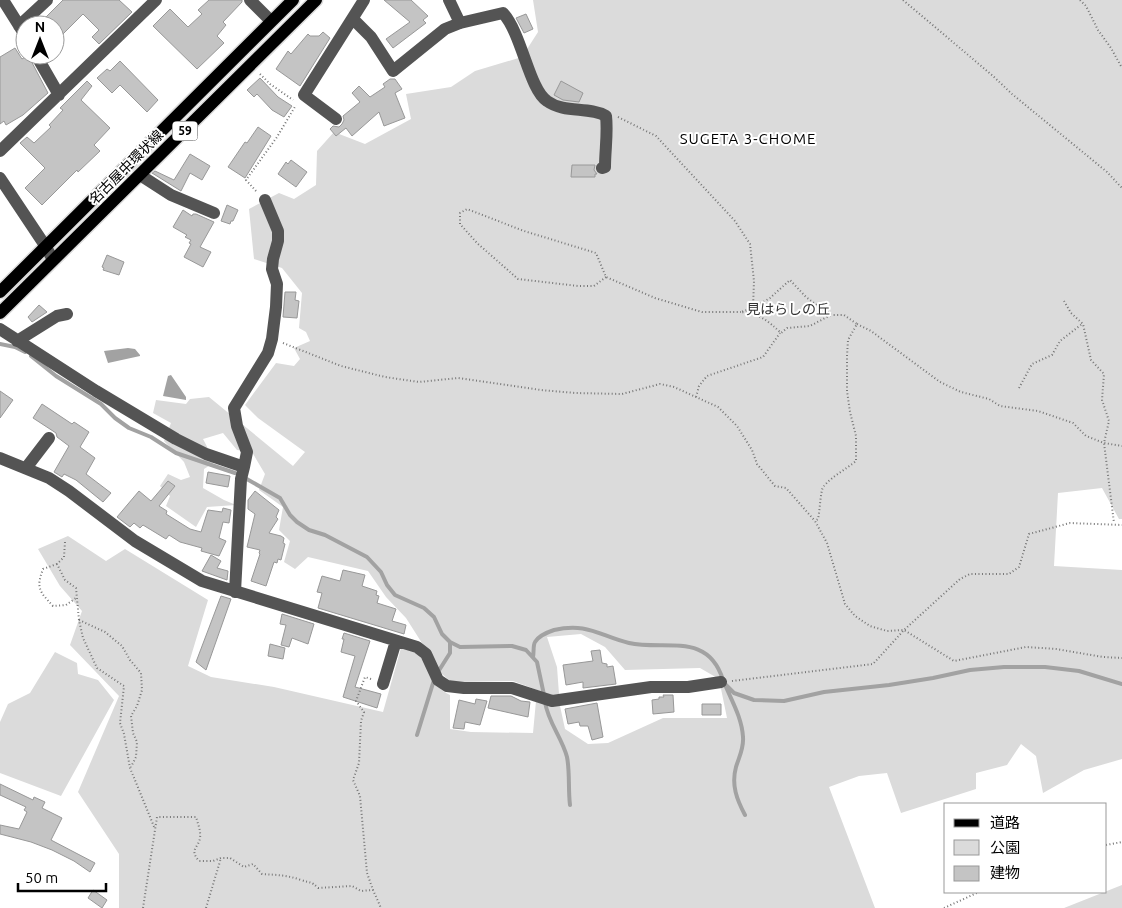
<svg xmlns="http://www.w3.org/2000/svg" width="1122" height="908" font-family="Ubuntu,'Noto Sans JP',sans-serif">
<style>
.green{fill:#dbdbdb}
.water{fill:#a2a2a2}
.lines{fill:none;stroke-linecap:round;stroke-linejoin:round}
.stream{stroke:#a2a2a2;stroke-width:4}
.building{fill:#c4c4c4;stroke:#989898}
.major-casing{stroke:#dbdbdb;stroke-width:15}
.path{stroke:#767676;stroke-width:2;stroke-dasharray:1 2.5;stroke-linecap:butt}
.minor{stroke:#545454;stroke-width:12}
.major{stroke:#000;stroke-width:12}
.labels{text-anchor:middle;stroke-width:4;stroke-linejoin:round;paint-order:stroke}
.shield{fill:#fff;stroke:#4c4c4c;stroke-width:1}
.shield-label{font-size:12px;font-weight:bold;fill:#000}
.street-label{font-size:14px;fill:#000;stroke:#fff}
.park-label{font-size:14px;fill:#323232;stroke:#fff}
.neighbourhood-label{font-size:15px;letter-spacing:1px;fill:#000;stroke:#fff}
</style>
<rect width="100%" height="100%" fill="#fff"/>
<path class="green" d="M533,0H1122V519H1119L1102,488L1058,493L1054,566L1122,570V759L1084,770L1043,793L1036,756L1021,744L1007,765L976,773V789L901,813L887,773L859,776L829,787L875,908H119V854L78,792L119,696L70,645L82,611L60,586L38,549L68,536L106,561L125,549L208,600L188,666L211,677L274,687L383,712L401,648C407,649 413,650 417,654C431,666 431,686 450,695V729L471,732L533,733L536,701L560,706L565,729L588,744L608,743L663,718H727L719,679L700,668L625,670L605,647L581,634L547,637L557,667L559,694L551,695L513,681L457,682L450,681L441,673L406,618L386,597L368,571L308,557L295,569L284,562L290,541L279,530L283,507L259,490L265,474L252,452L237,450L223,433L203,439L215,462L204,469L203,488L224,500L236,505L207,507L196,527L166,506L170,496L160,486L168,474L181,480L190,477L184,462L164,441L171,423L153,413L156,400L186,404L190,399L209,397L293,466L305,452L258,418L245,405L276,363L294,366L300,359L294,348L310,341L306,332L299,328L302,293L282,268L254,259L249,209L279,193L294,199L316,185L317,151L334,132L365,144L411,119L406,94L451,87L475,71L522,57L538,32Z
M55,652L77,663L78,674L98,680L114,700L61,796L0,773V722L8,704L30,693Z
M1122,885V908H1064Z"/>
<path class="water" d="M128,348L135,349L140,355V356L108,363L104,351Z
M171,375L186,397V400L163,396L168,376Z"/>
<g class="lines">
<path class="stream" d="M0,344L15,347L25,352
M31,356L56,376L101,404L115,418L129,428L151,437L176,453L235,473
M245,478L280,498L290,515L297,522L309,530L325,535L367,557L381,572L387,585L395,595L424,608L434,617L442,634L450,642L460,647L512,646L526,650L537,662L544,695
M533,657C534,652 533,645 535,642C539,635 548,632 554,630C587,622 600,636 629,643C665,651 708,631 723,680
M438,672L450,653V642
M724,683L734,693L754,700L784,701L824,692L889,685L933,678L970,670L1004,667H1045L1079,671L1122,684
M726,687C733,703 742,719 743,737C744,748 739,757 736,767C731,785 737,800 745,815
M545,702C548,722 562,738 567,757C570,772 568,789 570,805
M417,735L434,680"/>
</g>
<path class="building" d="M63,0H119L132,12L99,44L92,37L99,30L83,14L55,42V25H38Z
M209,0H242V2L223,22L226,25L217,36L224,43L197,69L153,26L170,9L188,27L202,14L198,10Z
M384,0H411L428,16L423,20L426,23L393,48L386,39L410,22Z
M526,14L533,29L524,33L516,18Z
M323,32L330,38L300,86L276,69L288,51L291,54L308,34L310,36H319Z
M15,48L22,59L28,55L48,93L23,115L6,125L4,121L0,124V57Z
M120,61L158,100L147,112L120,85L112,93L97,78L107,69L110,71Z
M260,78L278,97L292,106L284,117L272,110L257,94L254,97L247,90Z
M390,79H395L402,89L395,93L405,118L384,126L379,112L352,136L346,128L336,136L330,129L333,126L339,127L342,124L344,120L343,116L360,102L352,93L359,86L370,97L385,87L383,84Z
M87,81L92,86L81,100L110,128L94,145L100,151L78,172L77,170L42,205L25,188L45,168L20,143L27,137L34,143L51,127L49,125L63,110L60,108Z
M561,81L583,93L579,102L563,100L554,95Z
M258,127L271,136L245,178L228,167L245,142L247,143Z
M190,154L210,166L202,180L190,173L181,191L152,173L155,171L174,180Z
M291,160L307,172L296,187L278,174L286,162L288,164Z
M572,165H595L594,170L597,174H595V177H571Z
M227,205L238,210L233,221H231L230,224L221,221Z
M183,210L192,216L193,214H196L214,222L200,247L211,252L203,267L184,257L191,244L189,243L191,240L185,237L187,235L173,227Z
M107,255L124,262L119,275L103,270L104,268L102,267Z
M285,292H296L295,300L299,301L297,318L283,317Z
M39,305L47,312L32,322L28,317Z
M0,391L13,400L0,418Z
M42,404L72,424L74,422L89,432L80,447L95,458L86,474L111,493L103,502L76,480L64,474L62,477L54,472L69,446L57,437L56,433L33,418Z
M208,472L230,476L228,487L206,483Z
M168,481L175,486L159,506L167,511L166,514L190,529L201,532L208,510L222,512L223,508L231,510L229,523L223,522L219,538L226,541L219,556L201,551L202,548L180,542L169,535L166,539L143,525L140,528L134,523L130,527L117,517L139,491L151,501Z
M255,491L279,510L276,517L278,519L269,533L281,536L284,538L283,543L285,544L281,560L278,559L277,563L274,562L266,586L251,581L260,554L259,553L260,550L247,547L255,514L248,509V500Z
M211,555L221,561L217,568L228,571L227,580L202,571Z
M343,570L365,575L362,586L377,591L376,595L379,596L377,603L396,609L392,621L406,625L404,634L318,608L322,593L317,592L322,576L340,581Z
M221,596L231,599L206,670L196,662Z
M282,614L314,624L308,644L292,638L289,647L281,645L286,625L280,624Z
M344,633L370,641L355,687L381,694L377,708L343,697L355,656L341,652L344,639H342Z
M270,644L285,648L283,659L268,656Z
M600,650L602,663L607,664V667L613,666L616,684L583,688V682L566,685L563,665L593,661L591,651Z
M663,695H673L674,712L653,714L652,700L659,699V697H664Z
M491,696H511L521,701L530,702L528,717L488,708Z
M476,699L487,701L480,725L465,722L464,729L453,728L459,700L475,704Z
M597,703L603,737L592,740L588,726H580L579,722L568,724L565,709Z
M702,704H721V715H702Z
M0,784L33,800L34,797L45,802L42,808L62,818L51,840L95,863L90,872L74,861L52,850L31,842L0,834V825L19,829L27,812L24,810L26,807L0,795Z
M93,890L107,900L102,908L88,898Z"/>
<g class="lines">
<g class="major-casing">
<path id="major" d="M0,292L293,0
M0,313L316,0"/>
</g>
<path class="path" d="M903,0L993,76L1012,94L1107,172L1122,188
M1080,0L1086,6L1098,30L1111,48L1122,68
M260,74L270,84L293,100
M618,117L656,136L735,221L750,244L754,281L753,308L770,298L790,280L806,297L818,306L832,315H844L857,324L848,340L847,356V391L850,412L856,436V461C848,468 824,481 822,490C820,499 820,509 818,519L815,521L827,543L845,604L855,616L870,626L887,631L904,630L960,579L970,574H1009L1019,567L1029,534L1070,523L1122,525
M256,191L246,180L277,137L296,105
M606,277L594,286H578L518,279L477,243L460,224V213L467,209L524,231L596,253L606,277L655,298L702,312H741
M1064,301L1071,313L1083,324L1091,360L1104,374L1102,400L1109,421L1104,443L1114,523
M753,308L741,312C760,314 767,320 781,333L787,328L810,326L831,315
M857,324L871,331L940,382L961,392L989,399L1000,406L1038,411L1073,423L1086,436L1104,443L1122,446
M283,343L341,366L385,377L419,382L458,378L541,390L575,393L622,394L660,384L674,387L718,407L737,426L752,450L757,464L775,486L786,488L815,521
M1019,388L1032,364L1052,355L1060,341L1082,324
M696,397L699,386L707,376L763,357L780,333
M65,542L64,557L57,564L65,580L76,588L79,620L83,638L97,668L124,686L120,723L124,734L130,768L155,829
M57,564L43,569C36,588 39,591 53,606L66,605L76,598
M79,620L105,632L122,646L130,660L141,673L142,690L137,706L131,716L133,733L137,742L136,757L131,767
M371,679L365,677L356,701L364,712L361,721L359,763L353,780L360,796L367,873L373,890
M732,681L873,664L904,630L954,661L1026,647L1056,649L1103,657L1122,658
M1106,845L1122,842
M143,908L157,817H196C198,824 201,831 200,838C198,849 189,849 199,861H213L221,858H230L244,867L253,864L262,874C277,875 287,875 301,880C310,883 311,881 318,888L352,886L361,891L373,890L381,908
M206,908L221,858
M944,908L979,892"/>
<path class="minor" d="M3,0L25,35
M250,0L271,21
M449,0L460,23
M353,19L371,37L393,71L445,29L460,23L503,13C522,34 529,89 547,101C565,114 588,106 606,116C608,133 605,150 605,167L602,168
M19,26L47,0
M36,55L59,95
M336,119L304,95L364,0
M0,151L156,0
M140,175L171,195L214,213
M0,178L46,247L53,260
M0,329L96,391L176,439L206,454L244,467L241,479L235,592
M17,341L57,316L67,314
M0,458L49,478L69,491L135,541L202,581L417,647L426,654L438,680L447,686L464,688H512L552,701L651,687H688L721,682
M244,467L247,452L237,426L234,408L268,353L272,339L276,307L277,284L272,269L273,259L278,241V231L265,200
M26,468L49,438
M383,684L396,641"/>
<use href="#major" class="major"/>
</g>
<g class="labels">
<rect class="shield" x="172.5" y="121.5" width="25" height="19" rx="4"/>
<g class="shield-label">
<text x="185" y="135">59</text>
</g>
<g class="street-label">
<text transform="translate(126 167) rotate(-45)" y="5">名古屋中環状線</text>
</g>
<g class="park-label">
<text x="788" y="314">見はらしの丘</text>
</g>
<g class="neighbourhood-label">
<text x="748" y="144">SUGETA 3-CHOME</text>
</g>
</g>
<rect x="944" y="803" width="162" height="90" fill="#ffffff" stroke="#999999"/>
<rect x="954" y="819" width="25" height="8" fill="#000000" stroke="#999999"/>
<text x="990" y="828" font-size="15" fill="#000000">道路</text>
<rect x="954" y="840" width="25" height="15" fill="#dbdbdb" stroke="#999999"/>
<text x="990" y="853" font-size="15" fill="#000000">公園</text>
<rect x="954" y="866" width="25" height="15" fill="#c4c4c4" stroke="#999999"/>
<text x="990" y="878" font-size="15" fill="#000000">建物</text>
<g transform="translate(40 40)"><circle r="24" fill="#ffffff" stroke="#999999"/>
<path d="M0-4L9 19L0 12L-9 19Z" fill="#000000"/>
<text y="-8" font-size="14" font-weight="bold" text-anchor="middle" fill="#000000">N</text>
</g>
<path d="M18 883v8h88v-8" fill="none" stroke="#000000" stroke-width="2.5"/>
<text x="25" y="883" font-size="15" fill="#000000" stroke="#ffffff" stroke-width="4" paint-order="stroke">50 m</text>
</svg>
